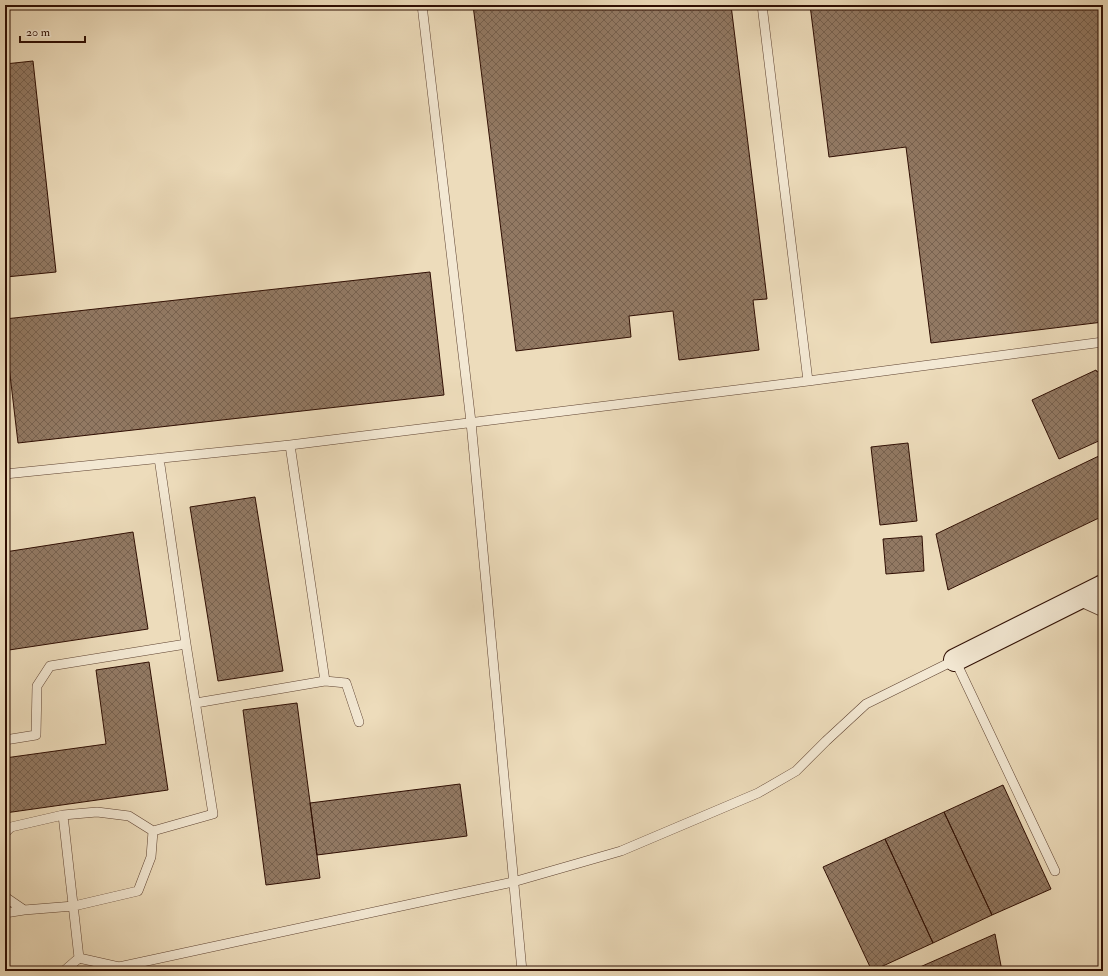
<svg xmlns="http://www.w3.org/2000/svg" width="1108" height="976" font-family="'IM FELL Double Pica',serif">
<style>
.building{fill:url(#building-cross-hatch);stroke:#2f0e03}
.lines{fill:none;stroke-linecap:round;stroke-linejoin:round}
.lane-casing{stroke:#5e4231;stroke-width:10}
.street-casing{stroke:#5e4231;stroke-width:20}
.secondary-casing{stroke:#2f0e03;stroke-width:24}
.lane{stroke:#f3e8d3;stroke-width:9}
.street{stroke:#f3e8d3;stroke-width:18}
.secondary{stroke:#f3e8d3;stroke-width:22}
</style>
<defs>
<pattern id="building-cross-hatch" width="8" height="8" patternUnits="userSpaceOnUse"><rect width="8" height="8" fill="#927963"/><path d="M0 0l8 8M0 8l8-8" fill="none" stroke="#78624f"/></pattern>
</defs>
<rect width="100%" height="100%" fill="#eddcbb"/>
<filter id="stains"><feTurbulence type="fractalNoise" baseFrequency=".005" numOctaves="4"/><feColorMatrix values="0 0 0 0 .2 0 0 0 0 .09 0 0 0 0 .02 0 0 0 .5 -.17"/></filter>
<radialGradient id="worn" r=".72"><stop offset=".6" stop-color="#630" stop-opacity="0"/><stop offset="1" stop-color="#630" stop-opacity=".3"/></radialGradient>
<path class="building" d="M473,5H731L767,299L753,300L759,350L679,360L673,311L629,316L631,337L516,351Z
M810,5H1103V322L931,343L906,147L829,157Z
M33,61L56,272L6,277L5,64Z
M430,272L444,395L18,443L5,332V319Z
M1103,369V439L1059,459L1032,400L1096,370L1097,372Z
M908,443L917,521L880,525L871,447Z
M1103,454V516L948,590L936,534Z
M255,497L283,671L218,681L190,507Z
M133,532L148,629L9,650L5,625V552Z
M922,536L924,571L886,574L883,539Z
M149,662L168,790L5,813V758L106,744L96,670Z
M297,703L320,878L266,885L243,710Z
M460,784L467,836L317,855L310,803Z
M1003,785L1051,889L992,915L944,812Z
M944,812L992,915L933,943L885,839Z
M885,839L933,943L872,971L823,867Z
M995,934L1002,971H922L920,967Z"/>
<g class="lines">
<g class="lane-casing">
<path id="lane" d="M422,5L471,422L522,971
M762,5L808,381
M290,445L325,681L346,683L359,722
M5,474L290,445L808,381L1103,342
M196,703L325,681
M5,740L36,735L37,686L50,666L186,644
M63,815L79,958L119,967L513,882L621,851L758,793L796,771L826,741L866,704L955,660L1055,871
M5,833L11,827L63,815L97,812L129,816L153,831
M5,897L24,910
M5,913L24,910L74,906L138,891L151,857L153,831L213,814L186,644L159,458
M64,971L79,958"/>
</g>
<g class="street-casing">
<path id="street" d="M1081,597L1103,607"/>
</g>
<g class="secondary-casing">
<path id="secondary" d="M955,660L1103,586"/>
</g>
<use href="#lane" class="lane"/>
<use href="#street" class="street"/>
<use href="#secondary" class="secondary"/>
</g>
<rect width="1108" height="976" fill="none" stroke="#eddcbb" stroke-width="20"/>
<rect x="6" y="6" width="1096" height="964" fill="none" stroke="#2f0e03" stroke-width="2"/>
<rect x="10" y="10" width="1088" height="956" fill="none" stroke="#2f0e03"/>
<path d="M20 36v6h65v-6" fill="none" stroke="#2f0e03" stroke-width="2"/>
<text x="26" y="36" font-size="12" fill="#2f0e03" stroke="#f3e8d3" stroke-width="3" paint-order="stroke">20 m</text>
<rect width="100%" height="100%" filter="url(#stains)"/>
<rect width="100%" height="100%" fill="url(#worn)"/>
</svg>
